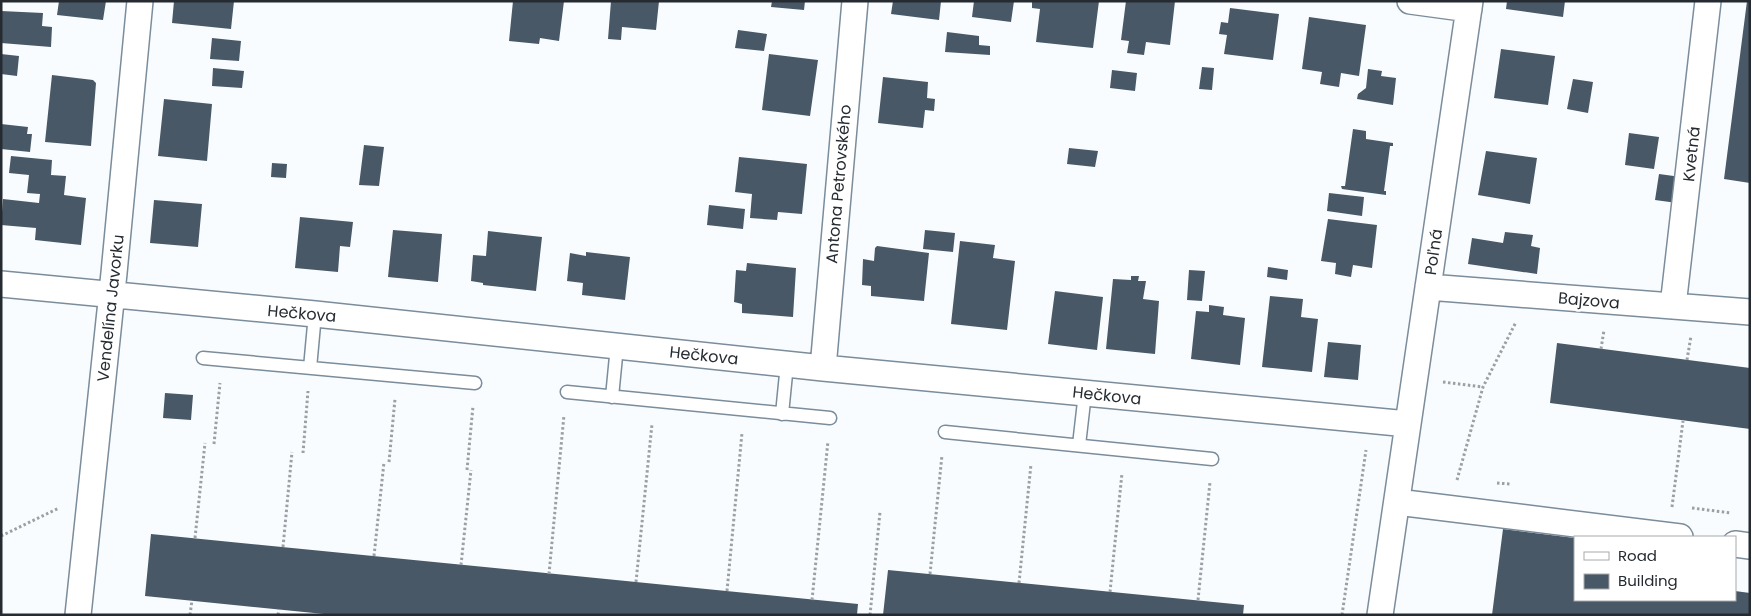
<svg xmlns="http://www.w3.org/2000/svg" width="1751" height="616" font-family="Poppins,sans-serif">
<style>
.building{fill:#485866}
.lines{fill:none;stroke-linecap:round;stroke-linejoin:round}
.service-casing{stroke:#7b8c9b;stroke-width:15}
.minor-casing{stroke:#7b8c9b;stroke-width:28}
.path{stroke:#9ba0a4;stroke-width:3;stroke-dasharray:2.5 2.5;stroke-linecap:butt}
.service{stroke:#fff;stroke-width:12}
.minor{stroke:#fff;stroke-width:25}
.labels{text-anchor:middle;stroke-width:5;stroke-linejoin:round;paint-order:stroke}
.street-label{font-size:16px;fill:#252b31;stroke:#fff}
</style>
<rect width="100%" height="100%" fill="#f8fcff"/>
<path class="building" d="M59,1H106L103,20L57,15Z
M174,1H234L231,29L172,23Z
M513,1H564L559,41L540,38L539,44L509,41Z
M611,1H659L656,30L622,27L621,40L608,39Z
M772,1H805L804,10L771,7Z
M893,1H941L939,20L891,14Z
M974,1H1014L1011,22L972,17Z
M1032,1H1099L1093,48L1036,42L1040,9L1032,8Z
M1126,1H1175L1170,45L1146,42L1144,55L1127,53L1129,41L1121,40Z
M1507,1H1565L1563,17L1506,9Z
M1747,1H1750V183L1724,179Z
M1230,8L1279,14L1273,60L1224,54L1227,35L1219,34L1221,22L1228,23Z
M1,11L43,13L42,26L52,27L51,47L1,43Z
M1309,17L1366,25L1359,76L1341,73L1339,87L1320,84L1322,72L1302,69Z
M738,30L767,34L764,51L735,48Z
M947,32L979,36V45L990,46V55L945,52Z
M212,38L241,41L239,61L210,59Z
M1501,49L1555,56L1548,105L1494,98Z
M1,54L19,56L17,76L1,74Z
M769,54L818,60L810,116L762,110Z
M1202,67L1214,68L1212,90L1199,89Z
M213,68L244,71L242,88L212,86Z
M1368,69L1382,71L1381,76L1396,78L1393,105L1357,99L1358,94L1366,88Z
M1112,70L1137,73L1135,91L1110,88Z
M52,75L93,80L96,83L91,146L45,142Z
M883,77L928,82L927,98L935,99L934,111L925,110L923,128L878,123Z
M1573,79L1593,82L1588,113L1567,109Z
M164,99L212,104L207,161L158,156Z
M1,124L28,127L27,134H32L30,152L1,149Z
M1353,129L1366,131V139L1393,143V146H1390L1384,191H1386V195L1342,189L1341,186H1345Z
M1629,133L1659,137L1654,169L1625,165Z
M364,145L384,147L379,186L359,185Z
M1069,148L1098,151L1095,167L1067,164Z
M1486,151L1537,158L1530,204L1478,195Z
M11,156L52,160L51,175L66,176L64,195L86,198L81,245L35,240L36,228L1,225L3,199L39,203L40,194L27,193L29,175L9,173Z
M739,157L807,164L802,214L778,212L777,220L750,218L752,194L735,192Z
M272,163L287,164L286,178L271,177Z
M1659,174L1681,177L1677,203L1655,200Z
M1329,193L1364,197L1362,216L1327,211Z
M154,200L202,204L198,247L150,243Z
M709,205L745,209L743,229L707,225Z
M300,217L353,222L350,247L340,246L338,272L295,268Z
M1328,219L1377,225L1372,268L1353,265L1351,277L1335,274L1336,263L1321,261Z
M393,230L442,234L438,282L388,277Z
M925,230L955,233L953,252L923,249Z
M488,231L542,237L536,291L483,285V283L471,281L473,255L486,256Z
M1505,232L1533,235L1531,246L1540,248L1537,274L1468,264L1472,238L1503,243Z
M960,241L995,245L993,258L1015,261L1007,330L951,324Z
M877,246L929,253L924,301L871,296V286L862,285L863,259L874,261L875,248Z
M586,252L630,257L625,300L582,295L583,283L567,281L570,253L586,256Z
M747,263L796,268L793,317L742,313V304L734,302L736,270L746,271Z
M1268,267L1288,270L1287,280L1267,277Z
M1189,270L1205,271L1202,301L1187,300Z
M1131,276H1139L1138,281H1146L1143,299L1159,301L1155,354L1106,349L1113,279L1131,280Z
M1055,291L1103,297L1097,350L1048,344Z
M1270,296L1303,299L1301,317L1318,319L1312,372L1262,367Z
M1209,305L1224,307L1223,315L1245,318L1240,365L1191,359L1196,311L1209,312Z
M1328,342L1361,345L1358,380L1324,377Z
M1557,343L1750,368V429L1550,403Z
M165,393L193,395L191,420L163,418Z
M1503,529L1575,538V600H1735V591L1750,593V615H1492Z
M151,534L858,604L857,615H334L145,596Z
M888,570L1244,605L1243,615H883Z"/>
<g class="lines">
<g class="service-casing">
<path id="service" d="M203,358L475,383
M310,368L315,314
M567,392L830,418
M612,397L617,346
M782,414L787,364
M945,432L1212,459
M1079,445L1085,393"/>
</g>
<g class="minor-casing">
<path id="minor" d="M1410,1L1469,9
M1,284L315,314L823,368L1408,424
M1428,287L1750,312
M1673,306L1708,1
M823,368L855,1
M1397,502L1680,537
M1735,544L1750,546
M78,615L114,273L140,1
M1380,615L1470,1"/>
</g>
<path class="path" d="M1601,349L1604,330
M1687,360L1691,336
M1443,382L1483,387
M214,444L220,383
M303,453L308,391
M389,462L395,399
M467,470L473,406
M1457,480L1483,387L1516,322
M1497,483L1510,484
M1672,507L1683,421
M1692,508L1731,513
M1,536L59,508
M195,538L205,443
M283,547L292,452
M374,556L384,462
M461,565L471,470
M549,574L564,415
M930,574L942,455
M636,582L652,424
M1019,583L1031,464
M727,591L742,433
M1110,592L1122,473
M812,600L828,441
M1198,600L1210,482
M190,615L192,600
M278,615L279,609
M870,615L880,512
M1342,615L1366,450"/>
<use href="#service" class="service"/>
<use href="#minor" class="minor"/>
</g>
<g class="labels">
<g class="street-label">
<text transform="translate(1691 154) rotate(-84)" y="6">Kvetná</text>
<text transform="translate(838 184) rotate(-85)" y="6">Antona Petrovského</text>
<text transform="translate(1433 252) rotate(-82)" y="6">Poľná</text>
<text transform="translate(1589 300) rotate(5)" y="6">Bajzova</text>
<text transform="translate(110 308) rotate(-84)" y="6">Vendelína Javorku</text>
<text transform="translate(302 313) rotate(5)" y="6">Hečkova</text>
<text transform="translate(704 355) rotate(6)" y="6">Hečkova</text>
<text transform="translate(1107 395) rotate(6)" y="6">Hečkova</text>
</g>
</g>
<rect width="1751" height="616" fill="none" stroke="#252b31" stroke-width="5"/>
<rect x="1574" y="536" width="162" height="65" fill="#ffffff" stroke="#a8aaad"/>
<rect x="1584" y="552" width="25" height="8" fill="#ffffff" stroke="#a8aaad"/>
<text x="1618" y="561" font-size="15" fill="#252b31">Road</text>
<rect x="1584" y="574" width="25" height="15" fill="#485866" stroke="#a8aaad"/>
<text x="1618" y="586" font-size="15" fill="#252b31">Building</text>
</svg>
